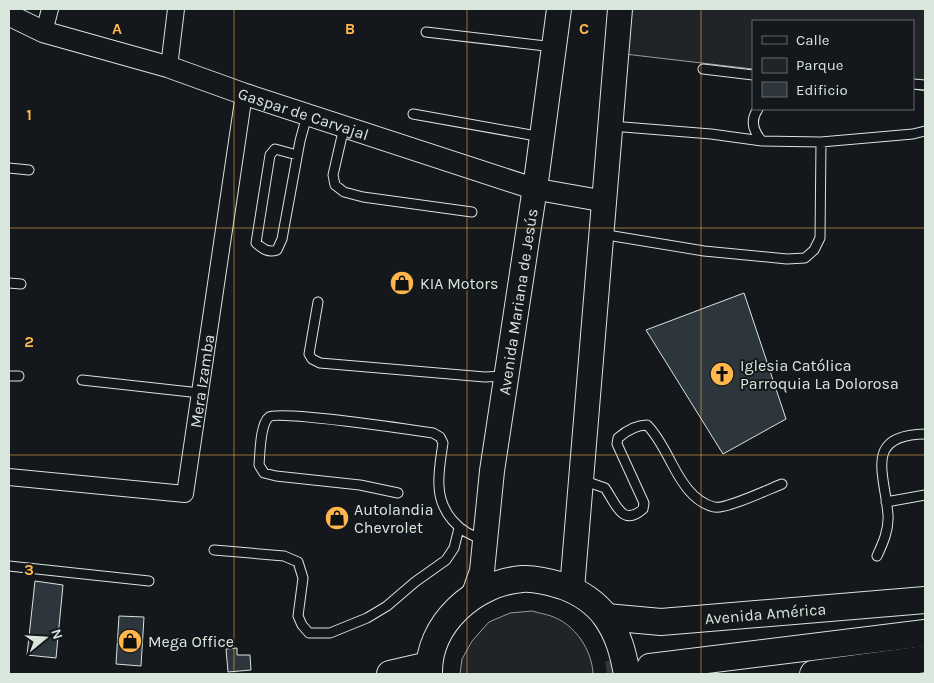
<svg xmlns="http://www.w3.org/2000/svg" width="934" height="683" font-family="Karla,sans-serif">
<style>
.green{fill:#202428;stroke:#939e99}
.building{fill:#2c363c;stroke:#d8e6dc}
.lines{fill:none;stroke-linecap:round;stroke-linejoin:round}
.primary-tunnel{stroke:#313739;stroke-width:26;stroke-dasharray:26 13;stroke-linecap:butt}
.service-casing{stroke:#d8e6dc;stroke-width:11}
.minor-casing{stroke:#d8e6dc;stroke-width:18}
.tertiary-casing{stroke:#d8e6dc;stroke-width:23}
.secondary-casing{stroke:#d8e6dc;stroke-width:26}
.primary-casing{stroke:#d8e6dc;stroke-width:28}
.service{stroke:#14181c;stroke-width:9}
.minor{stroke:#14181c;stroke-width:16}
.tertiary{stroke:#14181c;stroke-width:21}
.secondary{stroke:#14181c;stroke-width:24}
.primary{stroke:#14181c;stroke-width:26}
.grid{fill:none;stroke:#ffb74d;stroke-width:1;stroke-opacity:0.55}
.labels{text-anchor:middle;stroke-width:4;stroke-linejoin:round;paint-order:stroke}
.street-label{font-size:16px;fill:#d8e6dc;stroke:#14181c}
.poi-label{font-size:16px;fill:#d8e6dc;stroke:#14181c;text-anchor:start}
.grid-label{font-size:16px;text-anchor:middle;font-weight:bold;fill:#ffb74d;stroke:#14181c;stroke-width:4;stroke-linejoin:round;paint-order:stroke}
</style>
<rect width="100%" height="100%" fill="#14181c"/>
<path class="green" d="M620,9H925V91L913,89V21H753V69L616,53Z
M532,611C539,613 545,614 551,616C575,624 592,650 593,674H460L462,659L472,641L489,622L510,613Z"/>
<path class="building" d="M744,293L786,419L723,454L646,330Z
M35,581L63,585L56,658L27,655Z
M119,616L144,617L141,666L116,664Z
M237,648V655H250L251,670L228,672L226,649Z"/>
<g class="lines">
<path class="primary-tunnel" d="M607,674L648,668"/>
<g class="service-casing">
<path id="service" d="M426,32L554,47
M703,69L753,75
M913,84L925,85
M758,109C750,120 753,131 762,141L821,142L913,134L925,131
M413,114L542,137
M611,126L711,134L762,141
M344,127L333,175L335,185L344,192L363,197L472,212
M297,155L275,149L270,155L256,243C263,249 268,253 277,250L282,239L300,141L307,115
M9,168L29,170
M601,234L704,251L787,259L805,258L814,250L820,238L821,142
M9,283L21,284
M318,302L309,354L312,359L320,363L485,377L504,376
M9,376H19
M82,380L200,393
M582,480L605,488C615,502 622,528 643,509L644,503L617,444L618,438C626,431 636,425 647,425C658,436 665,451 672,464C681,481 693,502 714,507C725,510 769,489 782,484
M398,493L360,485L276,476L264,473L259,465C260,454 260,424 269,417C278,410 413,430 433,433L440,437L443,443C441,457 438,472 439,486C440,512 459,534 484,539
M886,502L925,495
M214,550L284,556L298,562L303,578L298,616L302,625L309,633H330L367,618L387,606L415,582L446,560L454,548L459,528
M877,556C883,543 889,530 888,515C885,474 863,435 925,434
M9,566L149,581"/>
</g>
<g class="minor-casing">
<g id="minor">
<path d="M44,32L50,9"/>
<path d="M169,67L176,9"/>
<path id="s1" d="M9,477L185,494L244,94"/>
</g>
</g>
<g class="tertiary-casing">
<g id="tertiary">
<path id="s2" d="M9,15L44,32L169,67L244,94L535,189L603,201"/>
</g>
</g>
<g class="secondary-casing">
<g id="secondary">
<path d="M572,589L620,9"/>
<path id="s3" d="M474,594L482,571L492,471L537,174L559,9"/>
</g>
</g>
<g class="primary-casing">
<g id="primary">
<path id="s4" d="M606,617L661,622L925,600"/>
<path d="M650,667L925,633"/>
<path d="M390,674L429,665"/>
<path d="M429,674C428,624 474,583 522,579C536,578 550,582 563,586C579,592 596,603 606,617C619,636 623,653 627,674"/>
<path d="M813,674L925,659"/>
</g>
</g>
<use href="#service" class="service"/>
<use href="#minor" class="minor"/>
<use href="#tertiary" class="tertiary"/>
<use href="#secondary" class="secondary"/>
<use href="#primary" class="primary"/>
</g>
<path class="grid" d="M234,9V674M467,9V674M701,9V674M9,228H925M9,455H925"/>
<defs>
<g id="shop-disc" transform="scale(1.25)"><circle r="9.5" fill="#ffb74d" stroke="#14181c"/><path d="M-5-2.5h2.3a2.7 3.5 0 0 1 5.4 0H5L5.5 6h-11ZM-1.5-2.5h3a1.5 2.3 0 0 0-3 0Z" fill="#111"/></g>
<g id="church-disc" transform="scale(1.25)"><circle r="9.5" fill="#ffb74d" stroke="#14181c"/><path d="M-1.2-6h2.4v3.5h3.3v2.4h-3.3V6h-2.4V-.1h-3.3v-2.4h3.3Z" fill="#111"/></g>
</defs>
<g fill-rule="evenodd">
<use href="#shop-disc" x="402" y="283"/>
<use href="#church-disc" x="722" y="374"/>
<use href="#shop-disc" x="337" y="518"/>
<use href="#shop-disc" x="130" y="641"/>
</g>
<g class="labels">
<g class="street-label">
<text dy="6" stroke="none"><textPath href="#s2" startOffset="311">Gaspar de Carvajal</textPath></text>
<text dy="6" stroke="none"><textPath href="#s3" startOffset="296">Avenida Mariana de Jesús</textPath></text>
<text dy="6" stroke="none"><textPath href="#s1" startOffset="291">Mera Izamba</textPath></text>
<text dy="6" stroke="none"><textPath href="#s4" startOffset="160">Avenida América</textPath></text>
</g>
<g class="poi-label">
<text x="420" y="289">KIA Motors</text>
<text x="740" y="371">Iglesia Católica<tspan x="740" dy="18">Parroquia La Dolorosa</tspan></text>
<text x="354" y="515">Autolandia<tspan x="354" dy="18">Chevrolet</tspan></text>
<text x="148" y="647">Mega Office</text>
</g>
</g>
<g class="grid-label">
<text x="117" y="34">A</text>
<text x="350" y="34">B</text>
<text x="584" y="34">C</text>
<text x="29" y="120">1</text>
<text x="29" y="347">2</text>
<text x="29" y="575">3</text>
</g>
<rect width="934" height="683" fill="none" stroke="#d8e6dc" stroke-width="20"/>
<rect x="752" y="20" width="162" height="90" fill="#14181c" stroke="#626a69"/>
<rect x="762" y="36" width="25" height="8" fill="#14181c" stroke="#626a69"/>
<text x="796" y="45" font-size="15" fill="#d8e6dc">Calle</text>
<rect x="762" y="58" width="25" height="15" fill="#202428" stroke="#626a69"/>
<text x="796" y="70" font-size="15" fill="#d8e6dc">Parque</text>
<rect x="762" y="82" width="25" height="15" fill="#2c363c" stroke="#626a69"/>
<text x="796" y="95" font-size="15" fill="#d8e6dc">Edificio</text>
<g transform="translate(45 638) rotate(72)" stroke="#14181c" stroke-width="4" paint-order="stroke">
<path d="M0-4L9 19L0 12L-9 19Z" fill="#d8e6dc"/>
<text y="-8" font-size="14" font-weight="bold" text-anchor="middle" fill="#d8e6dc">N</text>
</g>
</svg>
